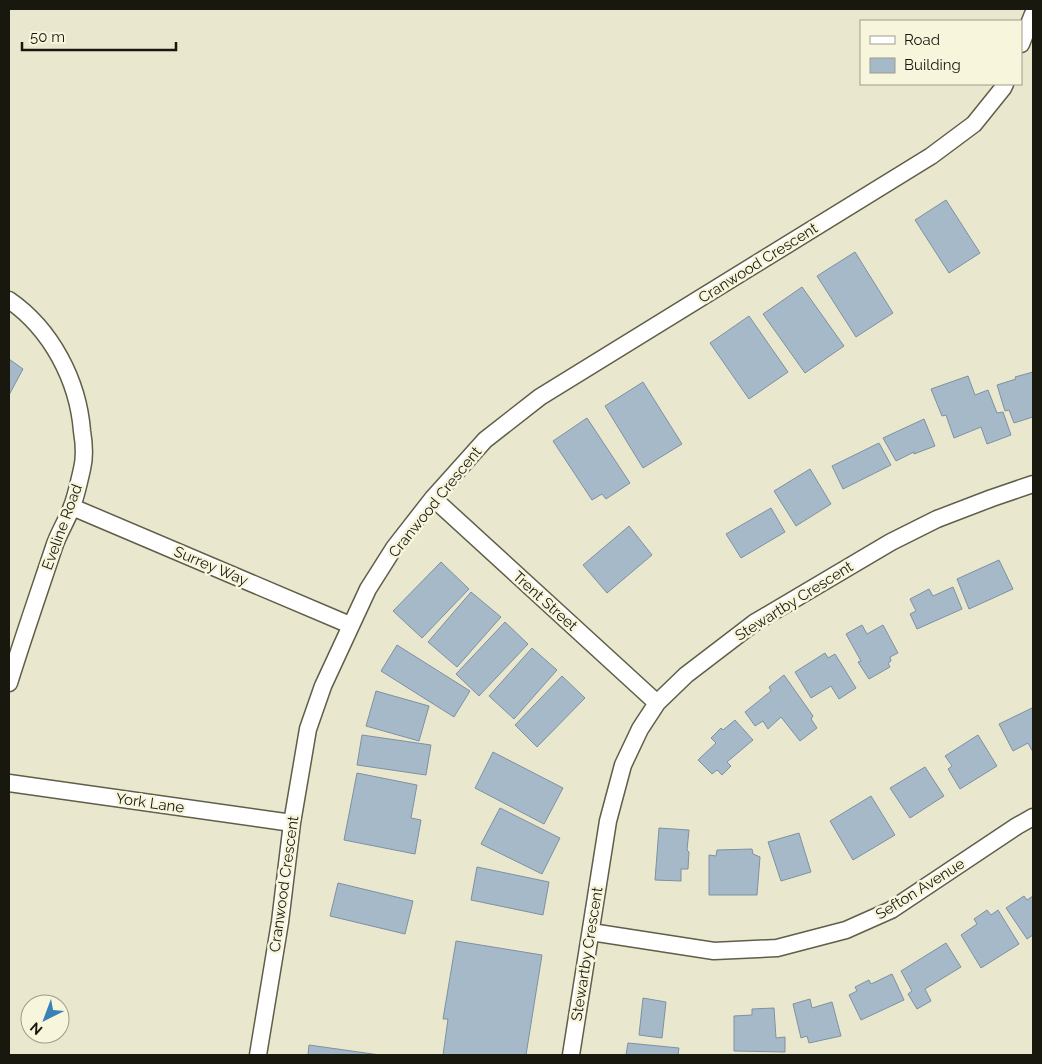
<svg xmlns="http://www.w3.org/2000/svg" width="1042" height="1064" font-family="Raleway,sans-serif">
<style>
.building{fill:#a5b9c9;stroke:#7e91a1}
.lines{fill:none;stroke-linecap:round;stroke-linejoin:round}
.minor-casing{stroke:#605d48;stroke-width:19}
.minor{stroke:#fff;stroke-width:16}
.labels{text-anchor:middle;stroke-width:5;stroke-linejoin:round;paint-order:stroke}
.street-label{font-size:15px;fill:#19180f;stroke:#f7f5dc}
</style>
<rect width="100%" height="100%" fill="#eae7cf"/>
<path class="building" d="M946,200L980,253L949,273L915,220Z
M855,252L893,313L856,337L817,276Z
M802,287L844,346L805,373L763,314Z
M749,316L788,372L749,399L710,343Z
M9,359L23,369L9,395Z
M1033,372V417L1014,423L1009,410L1005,411L997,385L1016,379L1015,377Z
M968,376L975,395L988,390L997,413L1003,412L1011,435L987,444L981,427L954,438L946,415L942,416L931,389Z
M643,382L682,444L643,468L605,406Z
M587,418L630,483L606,499L602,494L592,500L553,441Z
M924,419L935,446L914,454V452L896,461L883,438Z
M879,443L891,465L843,489L832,466Z
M810,469L831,504L796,526L774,491Z
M771,508L785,532L741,558L726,534Z
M629,526L652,555L607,593L583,565Z
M999,560L1013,589L969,609L957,579Z
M441,562L469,589L422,638L393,611Z
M953,587L962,609L917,629L910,614L916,611L910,599L929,589L933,596Z
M471,592L501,617L457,667L428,642Z
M505,622L528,644L479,696L456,674Z
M862,625L867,634L883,625L898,653L890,657L891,661L888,663L890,667L869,679L858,662L861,661L846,634Z
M397,645L470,691L454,717L381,671Z
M532,648L557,670L514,719L489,696Z
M825,653L828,658L835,654L856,688L839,699L831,686L811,698L795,672Z
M784,675L813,716L811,719L817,728L800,741L781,717L768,729L763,721L755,726L745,712L771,691L769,687Z
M562,676L585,698L537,747L515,725Z
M376,691L429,706L419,741L366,726Z
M1032,708L1033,711V752L1028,743L1013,751L999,724Z
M735,720L753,740L727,762L731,766L722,775L717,770L712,774L698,760L716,743L711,738L721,728L723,730Z
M362,735L431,745L426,775L357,765Z
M978,735L997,766L960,789L948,769L952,766L945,756Z
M493,752L563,788L544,824L475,788Z
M925,767L944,796L910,818L890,788Z
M357,773L417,785L411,818L421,820L415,854L344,840Z
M871,796L895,835L853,860L830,821Z
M500,808L560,838L542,874L481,844Z
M659,828L689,830L687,850L689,852L688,869H681V881L655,880Z
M799,833L811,872L781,881L768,842Z
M752,849L753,854L760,857L757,895H709V855L716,856L717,850Z
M477,867L549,882L543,915L471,900Z
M338,883L413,901L405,934L330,916Z
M1024,896L1027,900L1033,896V935L1027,939L1006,908Z
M987,910L991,915L998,910L1019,944L981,968L961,935L977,924L974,919Z
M456,941L542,955L526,1055H443L448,1019H443Z
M946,943L961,967L925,989L931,1001L917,1009L908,994L912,991L901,971Z
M892,974L904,1000L861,1020L849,995L857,991L855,987L869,980L871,984Z
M643,998L666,1002L662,1038L639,1035Z
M810,999L812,1008L832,1002L841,1036L809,1043L807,1036L801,1038L793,1004Z
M774,1008L776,1038L785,1037V1052L734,1051V1016L752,1015V1009Z
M628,1043L679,1048L678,1055H626Z
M309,1045L380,1055H308Z"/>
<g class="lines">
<g class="minor-casing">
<path id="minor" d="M1021,44L1033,14
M9,300C51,329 78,380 82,431C84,443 85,457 82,469C79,482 76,497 71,509C66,522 58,534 54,547C39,592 23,638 9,683
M433,498L657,703
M72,507L350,625
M9,783L292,823
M591,932L714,951L777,948L846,930L891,910L1017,826L1033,817
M258,1055L280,922L292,823L308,729L323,686L368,589L394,548L433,498L485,440L540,397L931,156L974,124L1003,88L1005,84
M571,1055L608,821L623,765L640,729L657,703L686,675L754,623L891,542L937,519L992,498L1033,484"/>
</g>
<use href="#minor" class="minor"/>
</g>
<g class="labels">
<g class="street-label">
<text transform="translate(758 263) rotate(-32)" y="5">Cranwood Crescent</text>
<text transform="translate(435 502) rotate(-51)" y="5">Cranwood Crescent</text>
<text transform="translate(62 527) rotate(-70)" y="5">Eveline Road</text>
<text transform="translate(211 566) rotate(23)" y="5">Surrey Way</text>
<text transform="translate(545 601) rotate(42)" y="5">Trent Street</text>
<text transform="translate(794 601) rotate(-32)" y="5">Stewartby Crescent</text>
<text transform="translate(150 803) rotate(8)" y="5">York Lane</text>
<text transform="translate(284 884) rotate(-82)" y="5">Cranwood Crescent</text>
<text transform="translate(920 889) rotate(-32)" y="5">Sefton Avenue</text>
<text transform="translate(587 954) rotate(-81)" y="5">Stewartby Crescent</text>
</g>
</g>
<rect width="1042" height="1064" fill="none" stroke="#19180f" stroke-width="20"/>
<rect x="860" y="20" width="162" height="65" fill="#f7f5dc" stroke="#9e9d8a"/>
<rect x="870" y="36" width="25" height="8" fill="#ffffff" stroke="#9e9d8a"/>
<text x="904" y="45" font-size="15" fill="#19180f">Road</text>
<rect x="870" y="58" width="25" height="15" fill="#a5b9c9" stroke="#9e9d8a"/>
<text x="904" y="70" font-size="15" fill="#19180f">Building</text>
<g transform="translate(45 1019) rotate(222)"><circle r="24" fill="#f7f5dc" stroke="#9e9d8a"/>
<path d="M0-4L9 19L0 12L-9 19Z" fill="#3a81b6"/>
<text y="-8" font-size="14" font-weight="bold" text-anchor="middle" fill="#19180f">N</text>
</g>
<path d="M22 42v8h154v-8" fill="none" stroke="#19180f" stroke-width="2.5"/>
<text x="30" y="42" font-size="15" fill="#19180f" stroke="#f7f5dc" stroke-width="4" paint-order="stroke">50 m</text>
</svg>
